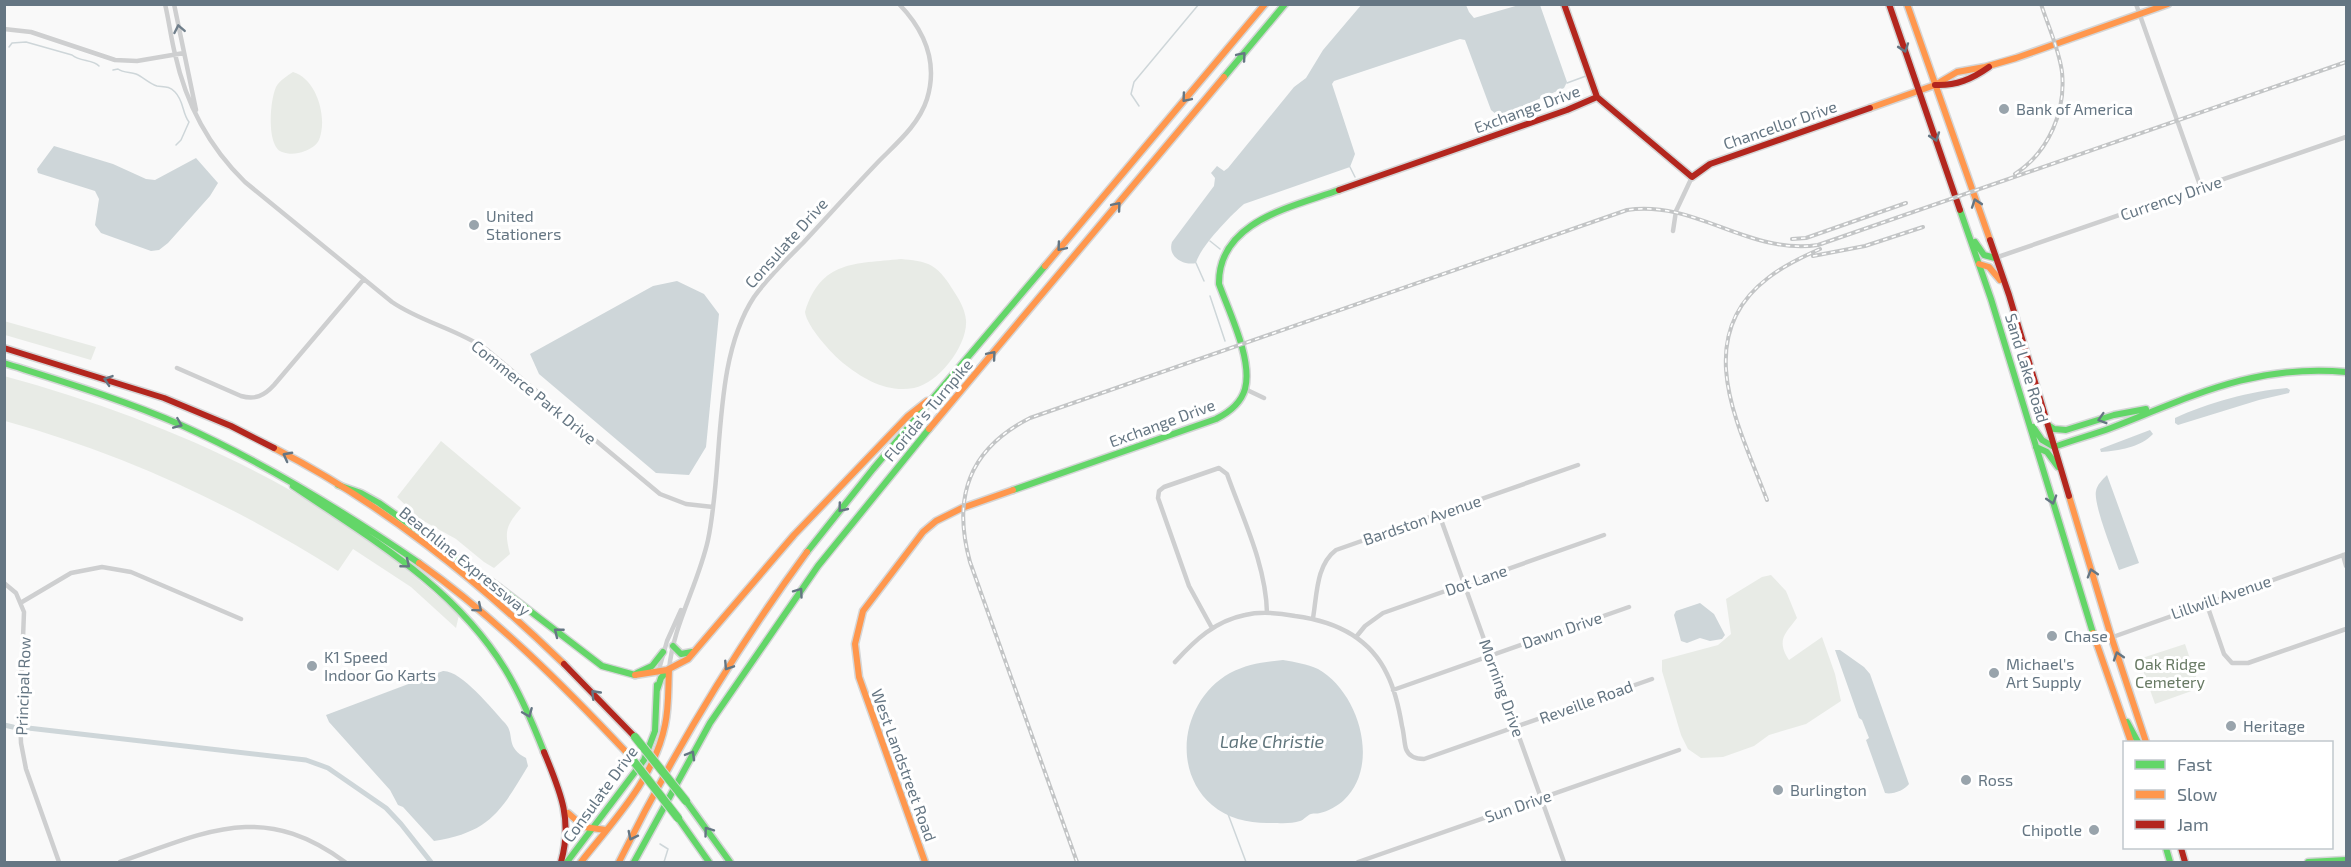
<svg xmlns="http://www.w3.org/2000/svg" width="2351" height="867" font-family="'Exo 2',sans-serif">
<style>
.green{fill:#e8ebe6}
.water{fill:#ced6d9}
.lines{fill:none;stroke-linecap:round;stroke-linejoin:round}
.stream{stroke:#ced6d9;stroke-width:1.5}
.canal{stroke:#ced6d9;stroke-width:5}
.fast-casing{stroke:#d5d6d7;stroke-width:9}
.slow-casing{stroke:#d5d6d7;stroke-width:9}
.jam-casing{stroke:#d5d6d7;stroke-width:9}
.street{stroke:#cecfd0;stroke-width:4.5}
.fast{stroke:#63d668;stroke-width:6}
.slow{stroke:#ff974d;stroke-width:6}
.jam{stroke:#b3261e;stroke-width:6}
.rail-casing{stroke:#c3c5c6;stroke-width:4}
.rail{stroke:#fff;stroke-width:1.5;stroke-dasharray:4.5;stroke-linecap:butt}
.fast-bridge-casing{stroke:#d5d6d6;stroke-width:10;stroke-linecap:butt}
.fast-bridge{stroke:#63d668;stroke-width:8}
.oneway{stroke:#707f8b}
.oneway2{stroke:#657683}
.poi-dot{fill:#99a4ac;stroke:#fff;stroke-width:2}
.labels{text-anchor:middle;stroke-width:6;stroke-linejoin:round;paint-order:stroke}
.street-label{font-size:16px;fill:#657683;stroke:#fff}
.poi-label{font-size:16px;fill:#657683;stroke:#fff;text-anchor:start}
.park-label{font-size:16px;fill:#687a64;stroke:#fff}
.water-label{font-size:18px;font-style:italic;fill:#60757c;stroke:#fff}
</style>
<rect width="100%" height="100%" fill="#f9f9f9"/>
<path class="green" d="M293,72C317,79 328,118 319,140C317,145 310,149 305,151C297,154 290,155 282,152C266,146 270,100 276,87C280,80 287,76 293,72Z
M901,259C911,260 924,261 932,266C941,271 948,282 953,290C959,299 965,309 966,320C968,345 939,383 914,388C887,393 863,379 843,363C832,354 807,327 805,312C821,260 855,264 901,259Z
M4,321L96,347L91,360L5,335Z
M4,376C133,411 263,464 372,542C402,565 430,590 459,615L456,628L411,587L353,549L338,571C234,505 124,454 5,421Z
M441,441L521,508C506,526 504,531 510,554L494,568L484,562L456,539L420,519L397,497Z
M1771,575L1786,591L1797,618C1785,634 1776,640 1789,660L1822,637L1835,674L1841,701L1806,724L1769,735L1754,746L1723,757L1701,758L1688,749L1681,735L1662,671V660L1718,645L1731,634L1726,599L1762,577Z
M2185,644L2200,688L2155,704L2139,659Z"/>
<path class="water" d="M1362,4L1466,5L1469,12L1474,18L1519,5H1540L1567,82L1564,88L1509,112L1496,114L1491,110L1465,40L1460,39L1334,81L1332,84L1355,154L1350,167L1244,204C1231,215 1200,247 1196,263C1184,266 1167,257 1172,242L1214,186L1215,178L1211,173L1217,166L1224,171L1228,168L1294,87L1306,78L1323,50Z
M54,146L113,164L146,179L155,180L196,158L218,183L210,196L168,243L159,250L151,251L101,233L95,225L99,199L95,191L38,173L37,169Z
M677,281L704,294L719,314L706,447L689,475L656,473L539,374L530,354L653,286Z
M2287,388L2290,390L2289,393L2259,400L2178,425L2175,423V418C2207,403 2251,391 2287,388Z
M2150,430L2153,434C2141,447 2118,451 2101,452L2100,449Z
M2107,475L2139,563L2119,570C2114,555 2093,504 2096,491C2097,485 2102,480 2107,475Z
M1700,603L1714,614L1725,635L1722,639L1710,641L1700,638L1687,643L1681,641L1674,615L1676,611Z
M1835,650H1840L1864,667L1870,674L1909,784C1905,790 1892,795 1885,793L1866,740L1869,738L1862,720L1859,718Z
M1283,660C1295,662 1307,664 1318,669C1359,692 1381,765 1344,800C1339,805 1327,812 1320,813C1317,814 1314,813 1311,814C1307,815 1304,820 1300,821C1292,824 1280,823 1272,823C1252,824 1228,819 1212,805C1170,769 1183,699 1230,673C1247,664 1264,662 1283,660Z
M443,671C461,670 492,709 505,723C516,735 504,746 526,758L528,766C501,811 490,832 434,841L403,807L398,805L390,790L329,722L326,715Z"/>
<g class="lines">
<path class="stream" d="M9,47L12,43L26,42L72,55C80,62 93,59 99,66
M113,70L118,69C123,73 130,72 136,74C143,77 150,84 157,86C165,87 169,86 175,92C184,101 182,113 189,122L181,140L176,145
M1567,83L1586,76
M1139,106L1131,94L1134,82L1199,4
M1350,167L1355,177
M1210,241L1220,249
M1196,263L1204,281
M1210,296L1225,341
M1228,814L1246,862
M660,844L668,849L664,862"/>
<path class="canal" d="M4,725L13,727
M28,728L306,760L328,768L386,808L401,824L431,862"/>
<g class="fast-casing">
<path id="fast" d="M1224,77L1285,4
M1960,210L1991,299L2093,633
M1975,242L1984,255L1995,258
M4,363C64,382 124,400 181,425C265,463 343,511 419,563
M2048,425L2054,429L2066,430L2114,415L2146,409
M2033,427L2042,440L2054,447
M2036,447L2047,452L2058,467
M2054,447C2073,440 2092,435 2111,428C2193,396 2254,364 2346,372
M338,485L361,493L379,503L500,588L602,666L635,675
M293,486C371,539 454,586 505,669C521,695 533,724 544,752
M1013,490L1216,419C1228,413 1241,403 1245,389C1253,360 1229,312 1219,284C1218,221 1292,207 1339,190
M807,552L873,469L1045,266
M673,646L681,654L692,652
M637,673L652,666L663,652
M657,690L661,678L667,671
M2127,722L2138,742
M686,801L730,862
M678,818L709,862
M2166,848L2170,862
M567,862L644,760L655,731L657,685
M634,862L710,723L818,566L929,429
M2308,862L2346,860"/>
</g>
<g class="slow-casing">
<path id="slow" d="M1907,4L1990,240
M1870,108L1935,85L1957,72L1985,67L2016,58L2168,4
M1979,264L1989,267L2000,280
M1045,266L1265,4
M929,429L1224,77
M274,448C382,503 477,580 564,664
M2069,496L2111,636L2146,742
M419,563C496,618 563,685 628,754
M2093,633L2131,742
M635,675L667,670L688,659L794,535L908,416L927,401
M568,813L584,827L606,830
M581,862C614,820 654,779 665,725C669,707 668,688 669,670
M619,862C673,753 735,650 807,552
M925,862L859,677L855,644L863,611L923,532L936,521L962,508L1013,490"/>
</g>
<g class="jam-casing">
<path id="jam" d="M1564,4L1597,97L1692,177L1710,164L1870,108
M1889,4L1960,210
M1935,85C1956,86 1972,79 1989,67
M1339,190L1567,110L1597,97
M1990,240L2009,295L2069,496
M4,348L164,398L231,426L274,448
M564,664L635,737
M544,752C560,791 573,819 561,862
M2181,848L2185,862"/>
</g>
<path class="street" d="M165,4C169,21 171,38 175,54C186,104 209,147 245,182L392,302C421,322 457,329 486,349L660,494L686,504L713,507
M174,4L196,110
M2136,4L2201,188
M4,29L31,32L115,60L137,61L184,53
M1673,231L1676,211L1692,177
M1995,258L2346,137
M177,368L241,396C255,400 264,396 274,385L364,279
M1245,389L1264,398
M1439,514L1564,862
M2343,555L2346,566
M4,583L16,593L24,612L20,716L21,743L26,769L59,862
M22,602L71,573L102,567L131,572L241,619
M2206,602L2224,654L2232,663H2248L2346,629
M1313,618C1317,595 1316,565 1336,550L1578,465
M1212,628L1189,586L1158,498L1159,491L1164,487L1219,468L1227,474C1243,519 1266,565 1267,613
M1356,637L1365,626L1383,613L1604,535
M2096,643L2346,554
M1175,662C1195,640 1215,621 1245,615C1261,611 1279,613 1295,616C1334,621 1369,636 1387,674C1395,690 1399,708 1402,726C1404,733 1404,742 1406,749C1409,757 1416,759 1424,759L1652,679
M669,670C673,625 698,585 708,540C724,465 712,361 754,297C768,277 786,260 803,243C829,215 854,187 880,160C898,142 919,124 927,99C938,63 925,31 899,4
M658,673L667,641L681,610
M1393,690L1629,607
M120,862C207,832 262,801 345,862
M1358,862L1679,750"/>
<use href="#fast" class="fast"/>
<use href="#slow" class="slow"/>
<use href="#jam" class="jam"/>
<g class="rail-casing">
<path id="rail" d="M2015,174C2049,152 2066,111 2062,72C2059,49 2048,26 2041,4
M1792,239L1806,238L1906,203
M1813,256L1865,246L1923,227
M1767,500C1740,428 1689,338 1768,278C1783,266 1802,257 1820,249
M1077,862L970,562C952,497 969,449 1030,418L1627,210C1697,200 1747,255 1818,245L2346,62"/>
</g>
<use href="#rail" class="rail"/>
<g class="fast-bridge-casing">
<path id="fast-bridge" d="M635,737L686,801
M628,754L678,818"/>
</g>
<use href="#fast-bridge" class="fast-bridge"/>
</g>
<defs><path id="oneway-chevron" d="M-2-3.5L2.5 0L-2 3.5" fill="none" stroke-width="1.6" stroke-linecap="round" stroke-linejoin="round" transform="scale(1.5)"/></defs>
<use class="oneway" href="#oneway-chevron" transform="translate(179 29) rotate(-101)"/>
<g class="oneway2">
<use href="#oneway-chevron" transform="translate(1904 48) rotate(71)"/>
<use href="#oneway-chevron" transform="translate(1242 56) rotate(-50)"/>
<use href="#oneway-chevron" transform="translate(1186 98) rotate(130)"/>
<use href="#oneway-chevron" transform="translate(1935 137) rotate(71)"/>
<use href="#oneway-chevron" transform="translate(1976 203) rotate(-109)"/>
<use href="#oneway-chevron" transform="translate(1117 206) rotate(-50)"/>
<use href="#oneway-chevron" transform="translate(1061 247) rotate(130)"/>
<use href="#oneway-chevron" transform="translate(992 355) rotate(-50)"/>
<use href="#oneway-chevron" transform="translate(108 380) rotate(-161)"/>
<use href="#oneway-chevron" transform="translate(2102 419) rotate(163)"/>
<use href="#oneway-chevron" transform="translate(178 424) rotate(23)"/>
<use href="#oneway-chevron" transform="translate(287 456) rotate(-152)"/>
<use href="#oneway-chevron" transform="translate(2052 500) rotate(73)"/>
<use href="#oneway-chevron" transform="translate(842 508) rotate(129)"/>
<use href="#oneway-chevron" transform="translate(406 564) rotate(39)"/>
<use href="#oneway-chevron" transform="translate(2092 573) rotate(-107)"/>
<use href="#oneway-chevron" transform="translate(799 592) rotate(-54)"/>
<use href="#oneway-chevron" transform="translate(478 608) rotate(40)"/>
<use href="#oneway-chevron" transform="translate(558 632) rotate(-141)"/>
<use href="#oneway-chevron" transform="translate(2118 656) rotate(-108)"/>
<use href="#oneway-chevron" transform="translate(728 666) rotate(123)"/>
<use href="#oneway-chevron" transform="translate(595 694) rotate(-134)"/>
<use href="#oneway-chevron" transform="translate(528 713) rotate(67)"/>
<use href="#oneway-chevron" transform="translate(691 755) rotate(-60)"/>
<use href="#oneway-chevron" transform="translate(708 831) rotate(-126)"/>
<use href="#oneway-chevron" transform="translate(632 836) rotate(117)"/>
</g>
<g class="poi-dot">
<circle cx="2004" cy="109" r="6"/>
<circle cx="474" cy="225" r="6"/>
<circle cx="2052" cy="636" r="6"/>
<circle cx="312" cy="666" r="6"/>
<circle cx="1994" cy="673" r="6"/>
<circle cx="2231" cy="726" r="6"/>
<circle cx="1966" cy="780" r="6"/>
<circle cx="1778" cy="790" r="6"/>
<circle cx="2094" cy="830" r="6"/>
</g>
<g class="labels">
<g class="street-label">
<text transform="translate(1527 109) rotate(-20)" y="6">Exchange Drive</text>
<text transform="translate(1780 125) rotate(-19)" y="6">Chancellor Drive</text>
<text transform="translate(2171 198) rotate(-19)" y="6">Currency Drive</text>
<text transform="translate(786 243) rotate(-48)" y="6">Consulate Drive</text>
<text transform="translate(2027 368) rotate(73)" y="6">Sand Lake Road</text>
<text transform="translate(534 392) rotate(39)" y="6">Commerce Park Drive</text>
<text transform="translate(928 410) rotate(-50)" y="6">Florida's Turnpike</text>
<text transform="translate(1162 423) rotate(-20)" y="6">Exchange Drive</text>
<text transform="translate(1422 520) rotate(-19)" y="6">Bardston Avenue</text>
<text transform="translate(465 561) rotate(39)" y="6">Beachline Expressway</text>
<text transform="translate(1476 580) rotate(-19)" y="6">Dot Lane</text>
<text transform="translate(2221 597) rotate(-19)" y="6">Lillwill Avenue</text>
<text transform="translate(1562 630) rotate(-19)" y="6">Dawn Drive</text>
<text transform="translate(23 686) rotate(-88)" y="6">Principal Row</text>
<text transform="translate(1502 688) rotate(70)" y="6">Morning Drive</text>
<text transform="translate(1586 702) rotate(-20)" y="6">Reveille Road</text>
<text transform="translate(904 765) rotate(70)" y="6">West Landstreet Road</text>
<text transform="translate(600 794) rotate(-54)" y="6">Consulate Drive</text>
<text transform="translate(1518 806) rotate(-19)" y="6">Sun Drive</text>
</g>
<g class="poi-label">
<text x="2016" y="115">Bank of America</text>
<text x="486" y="222">United<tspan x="486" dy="18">Stationers</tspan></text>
<text x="2064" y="642">Chase</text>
<text x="324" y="663">K1 Speed<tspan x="324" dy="18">Indoor Go Karts</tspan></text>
<text x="2006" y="670">Michael's<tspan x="2006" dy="18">Art Supply</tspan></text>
<text x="2243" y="732">Heritage</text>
<text x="1978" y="786">Ross</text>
<text x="1790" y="796">Burlington</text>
<text x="2082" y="836" text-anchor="end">Chipotle</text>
</g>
<g class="park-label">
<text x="2170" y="670">Oak Ridge<tspan x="2170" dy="18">Cemetery</tspan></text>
</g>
<g class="water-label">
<text x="1272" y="748">Lake Christie</text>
</g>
</g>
<rect width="2351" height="867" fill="none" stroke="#657683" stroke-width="12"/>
<rect x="2123" y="741" width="210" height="108" fill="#ffffff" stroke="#c1c8cd" stroke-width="1.5"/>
<rect x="2135" y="760" width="30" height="9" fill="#63d668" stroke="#c1c8cd" stroke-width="1.5"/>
<text x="2177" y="771" font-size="18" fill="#657683">Fast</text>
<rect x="2135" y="790" width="30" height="9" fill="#ff974d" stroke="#c1c8cd" stroke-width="1.5"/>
<text x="2177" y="801" font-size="18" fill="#657683">Slow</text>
<rect x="2135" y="820" width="30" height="9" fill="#b3261e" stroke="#c1c8cd" stroke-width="1.5"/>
<text x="2177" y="831" font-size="18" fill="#657683">Jam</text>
</svg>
